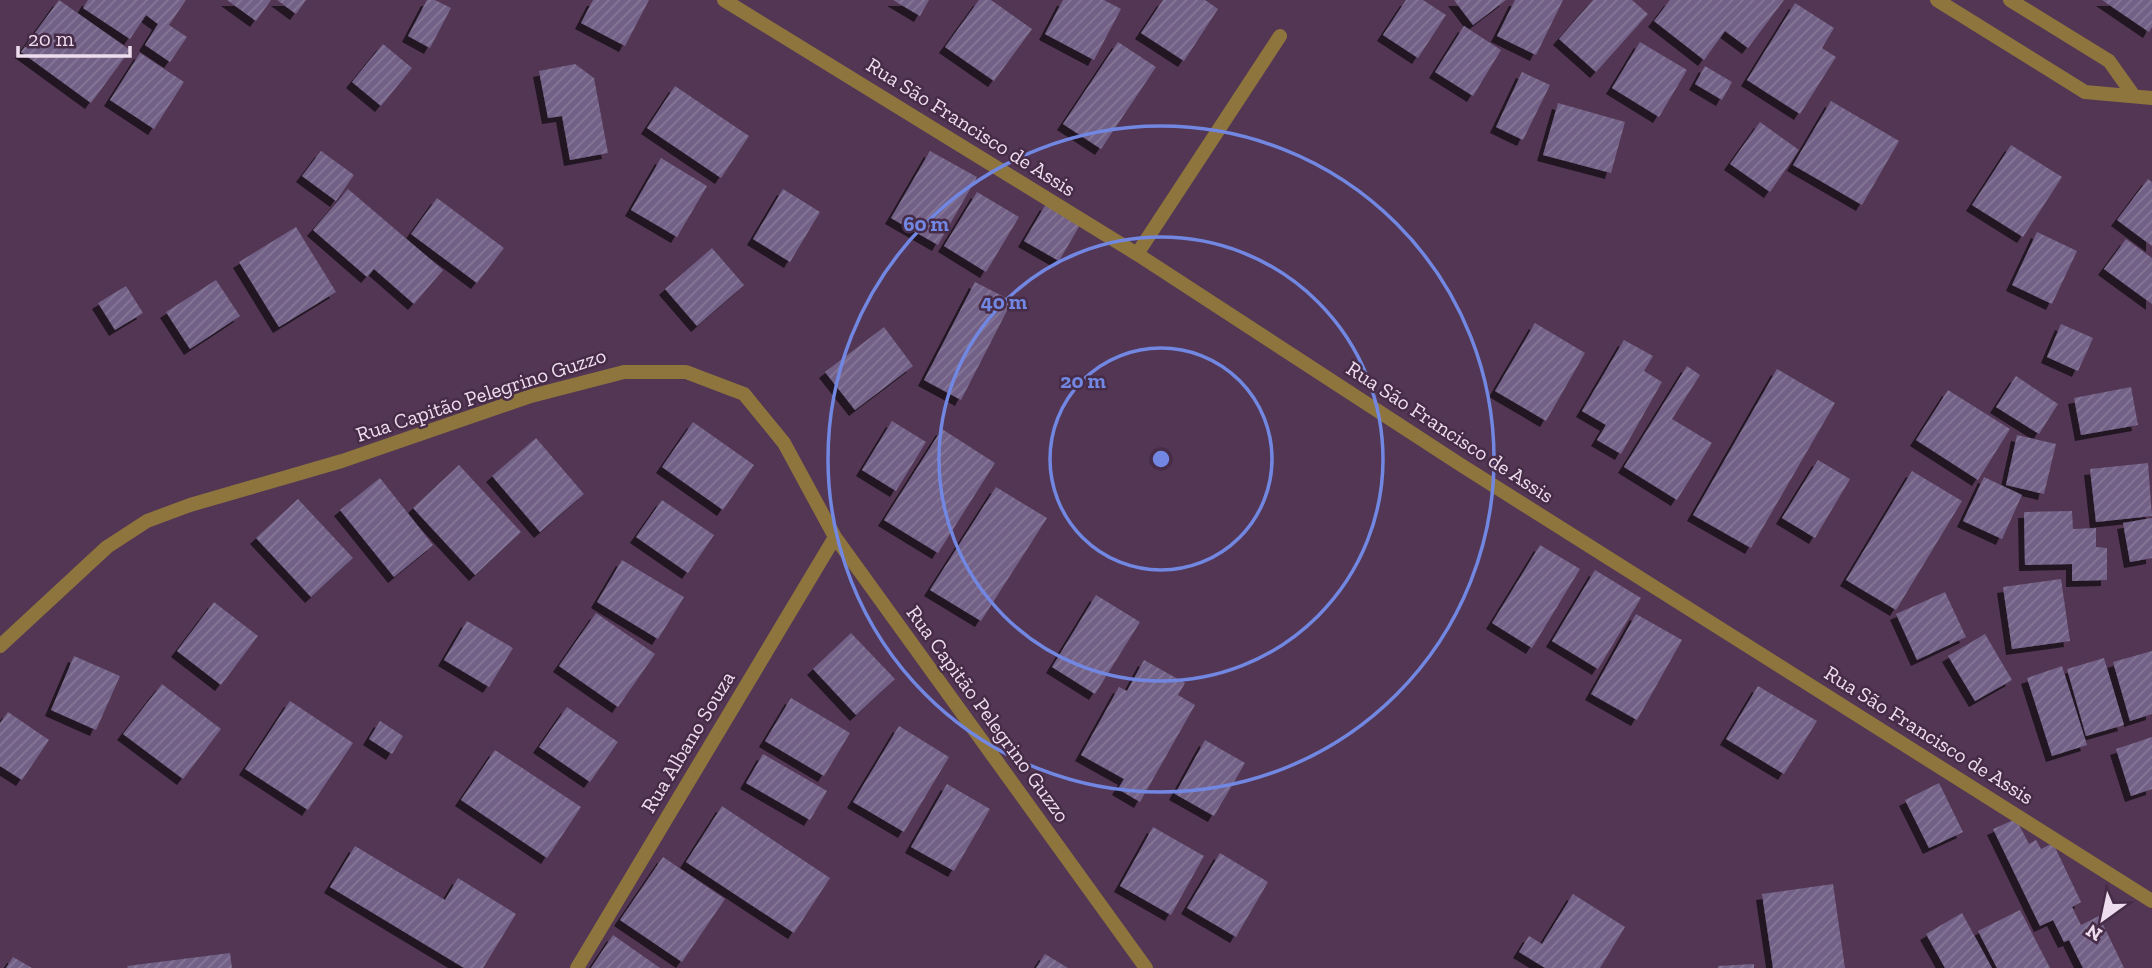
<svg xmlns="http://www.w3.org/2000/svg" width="2152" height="968" font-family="'Zilla Slab',serif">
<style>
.building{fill:url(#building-hatch);filter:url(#shadow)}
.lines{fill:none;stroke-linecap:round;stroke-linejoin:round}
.service{stroke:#8e753d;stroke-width:14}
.minor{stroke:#8e753d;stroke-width:14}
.ring{fill:none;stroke:#7187e1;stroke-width:3.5}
.labels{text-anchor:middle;stroke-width:5;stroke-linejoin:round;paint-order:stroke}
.street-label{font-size:21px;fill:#ede;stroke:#472c48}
.centre{fill:#7187e1;stroke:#472c48;stroke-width:3.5}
.ring-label{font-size:21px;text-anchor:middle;font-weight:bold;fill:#7187e1;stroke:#472c48;stroke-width:5;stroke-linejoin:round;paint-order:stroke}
</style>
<defs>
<pattern id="building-hatch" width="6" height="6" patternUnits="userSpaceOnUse" patternTransform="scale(1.75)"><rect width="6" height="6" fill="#726186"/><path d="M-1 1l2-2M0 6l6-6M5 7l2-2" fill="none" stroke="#867797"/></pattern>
<filter id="shadow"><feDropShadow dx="-6" dy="6" stdDeviation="0" flood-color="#0009"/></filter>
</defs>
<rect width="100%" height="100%" fill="#523653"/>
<path class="building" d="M59,0L130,50L91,103L21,52Z
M88,0H186L169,25L187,37L170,62L145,45L158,24L146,15L130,39L83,8Z
M227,0H271L256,21Z
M277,0H306L296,14Z
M427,0H435L451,8L430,48L408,36Z
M593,0H649L625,46L581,23Z
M893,0H929L920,16Z
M979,0H991L1032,29L994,81L945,47Z
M1063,0H1104L1121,9L1094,60L1045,34Z
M1163,0H1205L1218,9L1184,61L1141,33Z
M1406,0H1423L1446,15L1418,58L1383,35Z
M1454,0H1506L1473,25Z
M1515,0H1563L1536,55L1497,36Z
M1593,0H1632L1648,14L1596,72L1559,39Z
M1670,0H1784L1748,48L1725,31L1704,60L1654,21Z
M2102,0H2152V27L2149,32Z
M1795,3L1834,28L1822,48L1836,57L1800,114L1747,80Z
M1464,26L1501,50L1473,96L1435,72Z
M1118,42L1156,67L1101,149L1063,124Z
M1640,42L1687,70L1659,117L1612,88Z
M383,44L412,68L381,106L352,82Z
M140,53L184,82L154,129L110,100Z
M575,64L594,78L608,153L570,160L562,116L548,118L539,71Z
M1705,66L1732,82L1722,100L1695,84Z
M1522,72L1550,85L1523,140L1496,127Z
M675,86L749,136L721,178L647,128Z
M1831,101L1899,141L1862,205L1793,165Z
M1558,103L1625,122L1611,173L1543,155Z
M1760,122L1799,150L1770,192L1730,164Z
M2011,145L2062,177L2023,237L1972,205Z
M321,151L354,175L336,201L302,176Z
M930,151L977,177L938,245L891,218Z
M661,158L707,186L677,237L631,210Z
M2148,179L2152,182V246L2117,220Z
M348,189L443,270L414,304L374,269L367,277L313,230Z
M783,189L820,212L790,262L753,239Z
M977,192L1019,217L986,272L944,246Z
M437,198L504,248L477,283L411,234Z
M1046,204L1080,225L1059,261L1024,241Z
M296,227L336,292L279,327L239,262Z
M2037,232L2077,251L2052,304L2012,285Z
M2126,239L2152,258V304L2104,269Z
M712,248L744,285L697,326L665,289Z
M216,280L240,316L190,349L166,312Z
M975,282L1012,301L961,400L924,380Z
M126,286L143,313L115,330L98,303Z
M1535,323L1585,353L1546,421L1495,391Z
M2061,324L2093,338L2078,371L2047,357Z
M884,327L913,366L855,410L825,372Z
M1624,340L1653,356L1644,371L1662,382L1621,454L1597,440L1606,425L1582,411Z
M1687,366L1700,375L1672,419L1712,443L1677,500L1624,467Z
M1777,369L1835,403L1751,548L1693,515Z
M2016,376L2058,404L2039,434L1996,407Z
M2131,387L2138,425L2081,435L2074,398Z
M1948,390L2010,429L1978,480L1916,440Z
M892,421L926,442L896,491L862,470Z
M693,422L754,465L723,510L662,467Z
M942,429L995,463L938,553L884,520Z
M2017,435L2056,444L2044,494L2006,485Z
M536,438L584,494L540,532L492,476Z
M1818,460L1850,479L1815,538L1782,518Z
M2148,463L2152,516L2096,522L2090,469Z
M459,465L521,532L475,575L413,508Z
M1912,471L1962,501L1896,610L1846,580Z
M1984,477L2022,495L2002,539L1963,521Z
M380,478L433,545L394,577L340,510Z
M996,487L1047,518L981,621L930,590Z
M298,499L353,558L311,597L256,538Z
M662,500L714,535L688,573L636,537Z
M2072,511L2073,529L2096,528V547L2107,548V580L2072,581V564L2025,565L2024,512Z
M2152,518V558L2130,562L2123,523Z
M1540,545L1580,569L1532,648L1492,623Z
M622,560L684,597L658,639L597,602Z
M1595,570L1641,598L1598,669L1552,641Z
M2061,579L2070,641L2012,649L2003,587Z
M1945,592L1966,637L1917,660L1896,614Z
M1096,595L1140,622L1095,694L1052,667Z
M214,602L258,636L221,685L177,651Z
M596,613L655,654L618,707L559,666Z
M1636,614L1682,640L1637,720L1591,694Z
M467,621L513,648L489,687L444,660Z
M851,633L895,679L856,715L813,669Z
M1985,634L2012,680L1975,701L1948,656Z
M2152,651V714L2130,721L2113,662Z
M74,656L120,676L96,730L51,710Z
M2104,658L2124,725L2086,736L2067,669Z
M1144,660L1185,683L1178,695L1195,705L1140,802L1118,789L1124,779L1081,755L1119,687L1127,691Z
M2062,666L2087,745L2052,756L2027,678Z
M162,684L221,729L183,779L123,734Z
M1758,686L1817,721L1784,774L1726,739Z
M791,698L850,733L824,776L765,741Z
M290,701L353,743L308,810L245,769Z
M567,707L618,742L590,782L539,747Z
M8,712L49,740L22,780L0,766V723Z
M380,721L403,736L392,754L369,739Z
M899,726L949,757L904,832L853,802Z
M2152,737V789L2131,796L2116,749Z
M1205,740L1245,763L1214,816L1175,794Z
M495,750L581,807L547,858L461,800Z
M763,754L827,791L810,820L746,783Z
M1939,783L1963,832L1929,848L1905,800Z
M947,784L990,809L954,871L911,847Z
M722,806L830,878L794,933L686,862Z
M2016,819L2029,844L2036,840L2041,849L2053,843L2081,902L2072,907L2081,925L2099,916L2124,968H2083L2069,940L2064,942L2053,920L2040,926L1993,829Z
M1153,827L1204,856L1171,915L1120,886Z
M355,846L445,900L458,878L516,914L483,968H464L330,887Z
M1220,853L1268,882L1236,937L1187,908Z
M663,857L725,899L682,962L620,920Z
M1833,884L1845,968H1773L1762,894Z
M1573,894L1625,927L1600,968H1545L1519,952L1529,936L1542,944Z
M2020,910L2050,968H1997L1978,931Z
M1962,913L1992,968H1945L1926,934Z
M613,935L660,968H591Z
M230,953L232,968H128L127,966Z
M1045,954L1068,968H1036Z
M13,957L32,968H6Z
M1754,964V968H1718V966Z"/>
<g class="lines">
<path class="service" d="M1137,254L1280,36"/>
<path class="minor" d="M724,0L1137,254L1461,465L2152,901
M1937,0L2085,92L2152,98
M2010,0L2109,61L2134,96
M0,646L107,547L147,521L190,505L342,461L531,396L624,372H686L744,394L784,443L835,537L1146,968
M577,968L835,537"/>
</g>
<g class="ring">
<circle cx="1161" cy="459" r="111"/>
<circle cx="1161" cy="459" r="222"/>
<circle cx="1161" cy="459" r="333"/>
</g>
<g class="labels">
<g class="street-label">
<text transform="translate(971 127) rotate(32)" y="7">Rua São Francisco de Assis</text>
<text transform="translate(481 395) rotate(-18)" y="7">Rua Capitão Pelegrino Guzzo</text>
<text transform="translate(1450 432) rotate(33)" y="7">Rua São Francisco de Assis</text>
<text transform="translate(988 714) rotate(54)" y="7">Rua Capitão Pelegrino Guzzo</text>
<text transform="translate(1929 735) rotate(32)" y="7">Rua São Francisco de Assis</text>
<text transform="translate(688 742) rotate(-59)" y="7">Rua Albano Souza</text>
</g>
</g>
<circle cx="1161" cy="459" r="10" class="centre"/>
<g class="ring-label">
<text x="926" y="231">60 m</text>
<text x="1004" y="309">40 m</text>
<text x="1083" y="388">20 m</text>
</g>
<g transform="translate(2103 919) rotate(213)" stroke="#472c48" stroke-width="5" paint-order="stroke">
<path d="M0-5L12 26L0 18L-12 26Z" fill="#eeddee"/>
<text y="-10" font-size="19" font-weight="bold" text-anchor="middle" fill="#eeddee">N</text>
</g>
<path d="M18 46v10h112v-10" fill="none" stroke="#eeddee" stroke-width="3.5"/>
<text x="28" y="46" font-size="21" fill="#eeddee" stroke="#472c48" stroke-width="5" paint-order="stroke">20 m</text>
</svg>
